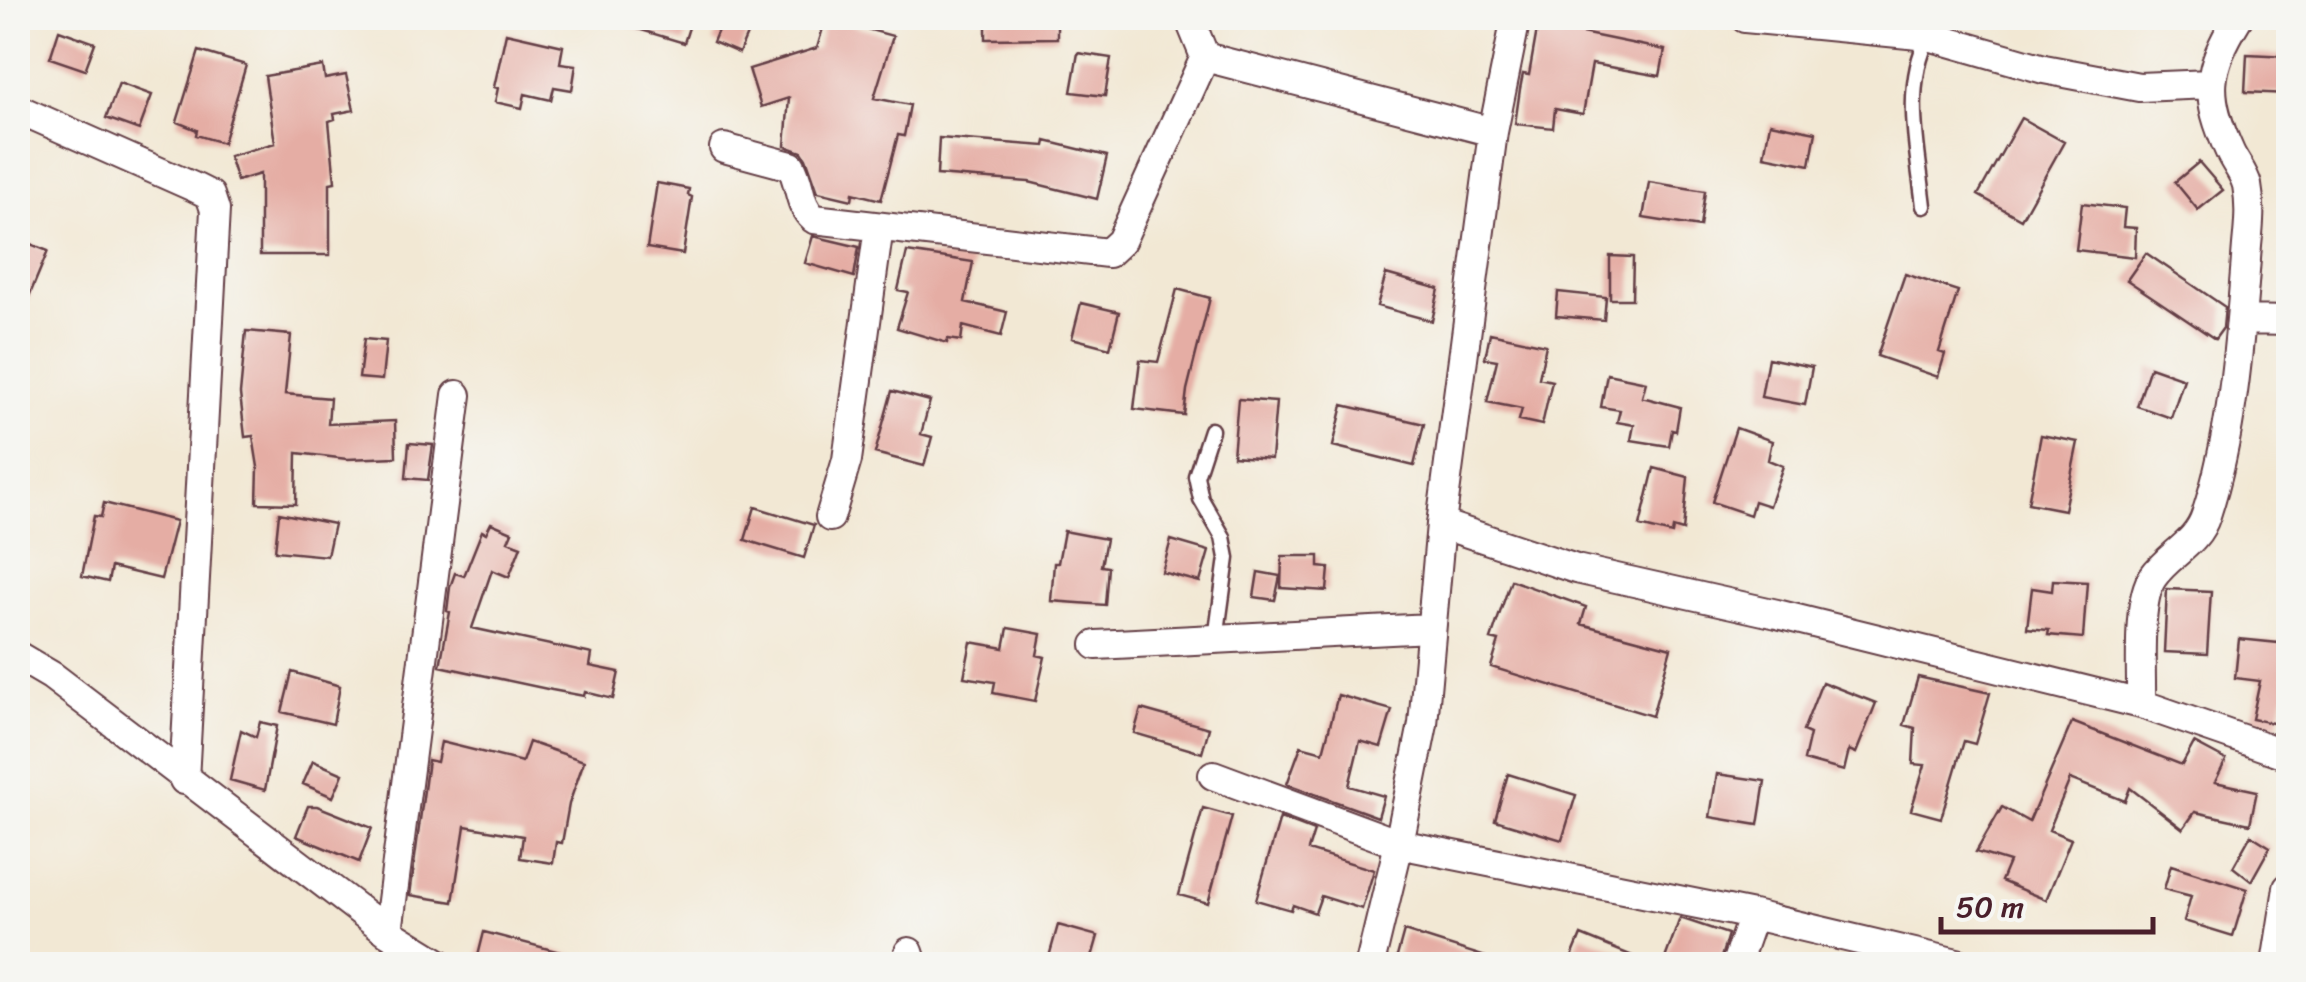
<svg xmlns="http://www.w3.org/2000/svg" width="2306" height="982" font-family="Sriracha,sans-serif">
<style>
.building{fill:#e5ada4}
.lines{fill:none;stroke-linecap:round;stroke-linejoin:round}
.service-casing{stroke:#633d44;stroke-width:19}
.minor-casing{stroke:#633d44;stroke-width:32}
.service{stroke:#fff;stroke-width:14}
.minor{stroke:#fff;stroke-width:28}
</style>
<rect width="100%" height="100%" fill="#f6f6f2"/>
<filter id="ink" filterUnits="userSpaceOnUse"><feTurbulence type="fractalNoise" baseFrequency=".01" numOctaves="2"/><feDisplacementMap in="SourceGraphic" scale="20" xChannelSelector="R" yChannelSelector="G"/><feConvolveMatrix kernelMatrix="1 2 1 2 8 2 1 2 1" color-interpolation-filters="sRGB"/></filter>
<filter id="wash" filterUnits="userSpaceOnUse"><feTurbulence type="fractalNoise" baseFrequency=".0048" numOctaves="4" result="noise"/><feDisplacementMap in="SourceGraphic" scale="40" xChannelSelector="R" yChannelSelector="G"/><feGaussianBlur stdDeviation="2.25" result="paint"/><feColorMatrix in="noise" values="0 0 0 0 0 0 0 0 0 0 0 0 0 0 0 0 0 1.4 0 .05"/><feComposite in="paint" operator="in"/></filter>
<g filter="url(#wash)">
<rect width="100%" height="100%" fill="#f2e8d4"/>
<g id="blocks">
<path class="building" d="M619,18H692L684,43L618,23Z
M723,18H754L739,53L713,42Z
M826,18L893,36L874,98L910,105L904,136L898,135L881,200L853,193L852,200L818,192L806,158L802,152L785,146L789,98L761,107L749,69L817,48Z
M986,18H1057V38L986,39Z
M1538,24L1665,50L1660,76L1592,64L1583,114L1555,109L1553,128L1515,124L1520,89L1523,74L1529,75Z
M59,30L95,43L85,70L50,58Z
M506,33L563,46L560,63L576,65L572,90L554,87L551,100L525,94L522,108L495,102L498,88L494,87Z
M199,51L246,65L223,143L196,135L197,130L177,122Z
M1078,53L1111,58L1105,96L1071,92Z
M2247,54L2288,56V94L2245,92Z
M323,66L325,79L346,75L354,110L334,114L335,119L329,121L335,182L330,183V255H260V174L237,181L229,156L275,143L265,76Z
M119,83L152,95L139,130L106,118Z
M2021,118L2064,142L2021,219L1978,195Z
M1770,123L1816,132L1810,165L1764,156Z
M939,138L1045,146L1046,141L1107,156L1097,199L1029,182L937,175Z
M2199,162L2223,190L2198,210L2175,182Z
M1649,182L1705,191L1700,227L1643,218Z
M657,183L689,189L688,195L692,197L683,254L647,248Z
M2082,203L2125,208L2123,227L2136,228L2135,257L2076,250Z
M813,236L859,247L854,277L805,263Z
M18,239L48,251L18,323Z
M907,252L973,262L965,302L1007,312L1001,336L963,326L961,341L948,339L947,343L897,328L908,292L898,290Z
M2146,253L2225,307L2223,328L2215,339L2127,280Z
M1610,256L1633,257L1632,299H1610Z
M1386,274L1439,289L1432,321L1377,306Z
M1905,274L1958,291L1939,352L1945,354L1938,377L1877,356Z
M1177,289L1210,298L1187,390L1184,415L1134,409L1140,360L1158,362Z
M1558,292L1606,297L1604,320L1556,316Z
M1081,303L1119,312L1110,348L1072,338Z
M246,331L291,335L285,394L330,398L328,424L395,421L396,457L347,459L297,453L296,504L257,503L258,467L253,436L245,437L240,394Z
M1490,333L1546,345L1539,378L1552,381L1542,425L1519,420L1522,409L1487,402L1497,360L1485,358Z
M364,339L386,341L382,380L359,378Z
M1768,358L1812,367L1805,405L1761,397Z
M2150,367L2184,379L2171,418L2137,406Z
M1607,374L1646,382L1642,397L1680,407L1676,431L1672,430L1669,446L1631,440L1634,425L1617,422L1620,410L1601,407Z
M892,391L930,401L921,434L932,437L924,466L875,453Z
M1238,399L1276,402L1271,459L1233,456Z
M1343,405L1424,424L1414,466L1333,446Z
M1736,428L1772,441L1768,460L1783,466L1769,506L1754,501L1750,515L1712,502Z
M2041,435L2078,442L2064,510L2028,503Z
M409,443L433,445L428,480L406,478Z
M1654,468L1688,477L1683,531L1673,528L1672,534L1640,526Z
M104,503L176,521L161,579L111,567L108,582L82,576L94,516L101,517Z
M755,507L814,525L804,558L745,540Z
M279,513L334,524L327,556L275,551Z
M491,523L512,532L508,541L521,546L509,577L492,570L472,628L592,654L590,666L619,672L613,699L585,692L584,696L552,690L440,666L450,612L447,611L450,587L455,573L464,576L482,531L486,533Z
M1064,531L1106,539L1101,566L1108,567L1105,605L1051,601L1054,563H1058Z
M1171,540L1209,551L1200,582L1162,572Z
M1282,556H1319V567L1329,568L1327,591L1281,588Z
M1258,572L1280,576L1275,600L1254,597Z
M1511,580L1586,607L1581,624L1671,648L1652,716L1491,667L1499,641L1491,639Z
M2053,580L2087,582L2083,638L2048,635L2049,630L2027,628L2032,588L2052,591Z
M2167,589L2211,591L2207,654L2164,652Z
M1008,628L1041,634L1037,655L1045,657L1035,701L993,693L995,682L964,677L971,642L1004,648Z
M2239,639L2288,644V696L2284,695L2278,724L2252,719L2260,681L2235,678Z
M292,672L340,686L333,724L282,712Z
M1918,677L1990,693L1975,744L1964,741L1941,818L1911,810L1925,765L1913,764L1915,728L1904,725Z
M1822,682L1876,703L1856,753L1849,750L1844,771L1804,760L1810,734L1803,731Z
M1338,695L1392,710L1381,747L1360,741L1349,786L1384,796L1378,817L1287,784L1301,746L1323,752Z
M1141,709L1209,728L1202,753L1134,733Z
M260,722L277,726L265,790L230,780L241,730L256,737Z
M2072,722L2182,765L2194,743L2226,760L2215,782L2257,791L2250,824L2195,812L2183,829L2130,788L2125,801L2070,779L2049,830L2071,839L2046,900L2001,881L2009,862L1976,852L2002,807L2029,822Z
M441,742L522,762L529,742L584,761L569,804L562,843L556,842L553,863L520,858L523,836L465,826L453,902L410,895L428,760L437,762Z
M313,761L343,774L333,797L303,784Z
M1508,774L1576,795L1562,840L1495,820Z
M1717,774L1765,781L1758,825L1710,817Z
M308,806H317L372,828L359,862L296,836Z
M1203,808L1232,816L1208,903L1179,895Z
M1280,818L1314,831L1308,850L1374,870L1362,909L1321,896L1315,913L1293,905L1291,910L1256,900Z
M2251,835L2270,847L2251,881L2233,867Z
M2171,865L2247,889L2233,936L2184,921L2191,896L2164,889Z
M1680,918L1728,934L1719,964H1663Z
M1058,925L1098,936L1090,964H1047Z
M1404,931L1486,957L1485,964H1395Z
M484,932L579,957L578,964H476Z
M1581,935L1652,964H1569Z"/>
</g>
</g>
<g filter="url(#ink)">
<use href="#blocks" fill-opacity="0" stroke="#633d44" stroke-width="2.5"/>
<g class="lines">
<g class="service-casing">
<path id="service" d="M1924,206C1918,151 1902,87 1929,36
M1211,430L1196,476L1201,499L1223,537L1227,558L1216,639"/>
</g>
<g class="minor-casing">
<path id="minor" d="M1189,18L1205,57
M1745,18L1929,36L2044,69L2139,87L2210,84
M18,109L196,188L210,195L215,210L184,780
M724,148L791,166C801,184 798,205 814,219L1108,253L1121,241L1205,57L1493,132
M2241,320L2288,321
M830,517L847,460L879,227
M1441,524L1576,569L1777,614L2141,704L2288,755
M1096,645L1430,628
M18,656L52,676L388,932L440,964
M2141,704C2142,674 2136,601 2153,577C2170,553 2197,544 2206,515C2234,430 2240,335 2247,246C2249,226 2251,206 2247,185C2244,173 2235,163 2230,152C2204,95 2206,70 2238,18
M1213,775L1399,844L1753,915L1961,964
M388,932L457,395
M909,952L913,964
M1370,964L1399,844L1423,724L1441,524L1493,132L1516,18
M1736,964L1753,915
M2276,964L2288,888"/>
</g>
<use href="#service" class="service"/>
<use href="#minor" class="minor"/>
</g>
</g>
<rect width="2306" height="982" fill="none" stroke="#f6f6f2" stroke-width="60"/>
<path d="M1941 917v15h212v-15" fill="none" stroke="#4a1f2b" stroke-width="5"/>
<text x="1956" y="917" font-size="30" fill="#4a1f2b" stroke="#f6f6f2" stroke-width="8" paint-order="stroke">50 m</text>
</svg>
